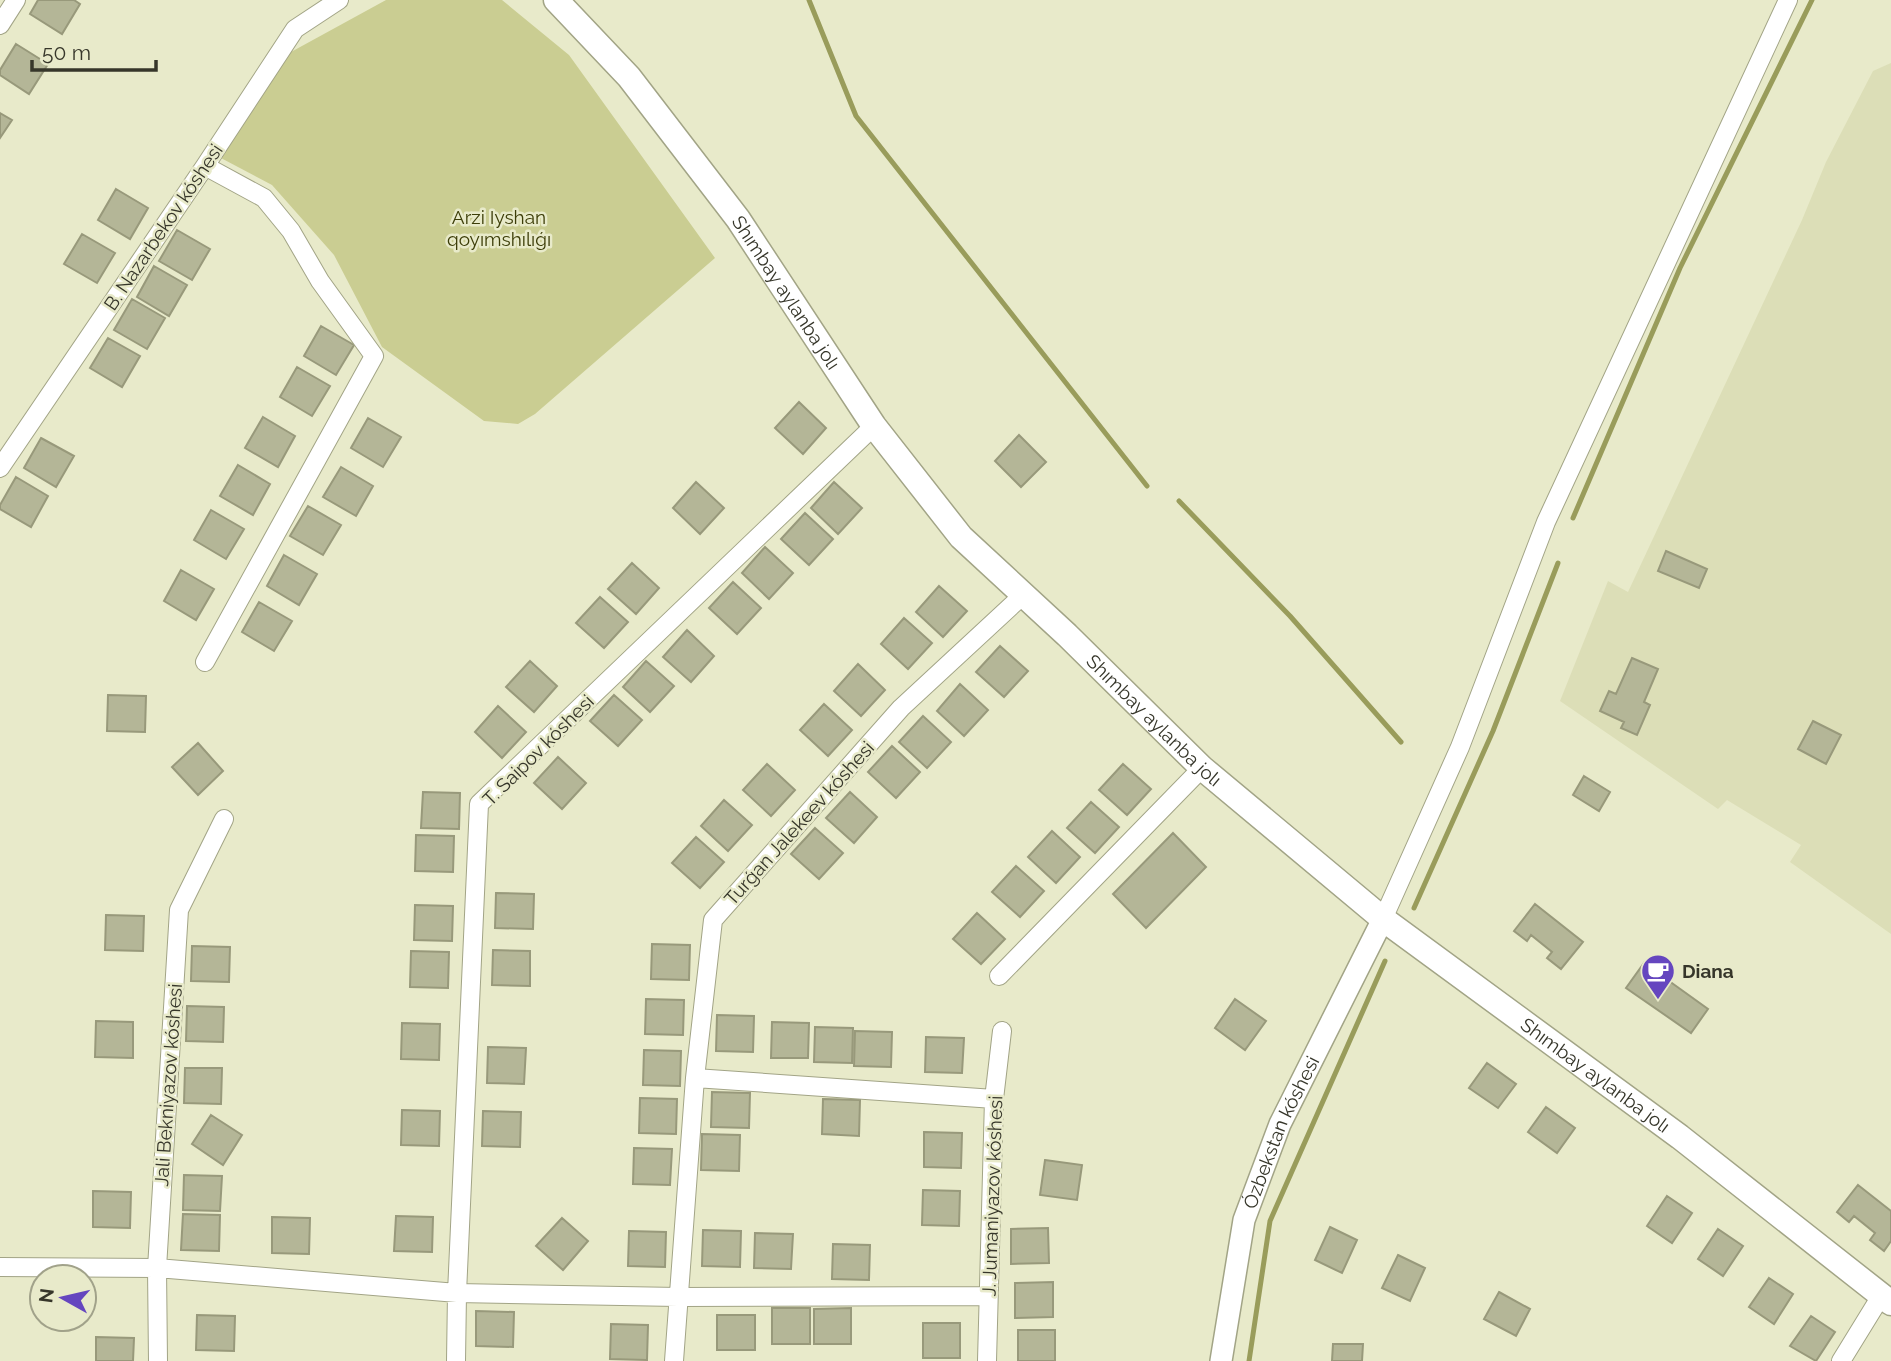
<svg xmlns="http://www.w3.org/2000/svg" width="1891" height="1361" font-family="Raleway,sans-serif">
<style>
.built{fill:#dcdeb7}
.green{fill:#cacd92}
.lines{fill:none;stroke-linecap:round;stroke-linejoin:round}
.stream{stroke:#999c5b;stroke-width:5}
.building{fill:#b4b697;stroke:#98997b;stroke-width:2}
.minor-casing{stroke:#a2a486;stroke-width:20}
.tertiary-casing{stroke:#a2a486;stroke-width:24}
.secondary-casing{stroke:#a2a486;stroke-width:27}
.minor{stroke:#fff;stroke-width:18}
.tertiary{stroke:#fff;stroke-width:21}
.secondary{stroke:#fff;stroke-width:24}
.labels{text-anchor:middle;stroke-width:5;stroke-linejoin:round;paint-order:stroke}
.park-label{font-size:19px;fill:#3c3d08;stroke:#e8eaca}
.street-label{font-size:19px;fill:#36362a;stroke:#e8eaca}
.poi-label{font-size:19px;font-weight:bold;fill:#36362a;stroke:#e8eaca;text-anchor:start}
</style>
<rect width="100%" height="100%" fill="#e8eaca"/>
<path class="built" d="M1891,63V934L1790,862L1801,845L1727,800L1718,809L1560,701L1608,581L1628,592L1802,220L1826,162L1873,71Z"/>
<path class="green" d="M386,0H502L569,55L715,258L535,414L518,424L484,421L382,347L334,255L272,185L219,157L291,52Z"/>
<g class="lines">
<path class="stream" d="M809,0L856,116L1147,486
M1179,501L1290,616L1401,742
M1573,518L1680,268L1812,0
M1414,908L1493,731L1558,563
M1249,1361L1270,1221L1385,961"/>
</g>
<path class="building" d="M38,0H74L80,4L62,34L30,14Z
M16,44L48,64L29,94L0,75V70Z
M0,113L12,120L0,138Z
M116,189L148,208L130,239L98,220Z
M177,230L210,249L192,280L159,261Z
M82,234L115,253L97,283L64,264Z
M154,266L187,285L169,316L137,297Z
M132,299L165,318L147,349L114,330Z
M321,326L354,345L336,375L304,356Z
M108,338L140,356L122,387L90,368Z
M297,367L330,386L312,416L280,397Z
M799,402L826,428L803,454L775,428Z
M263,417L295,436L278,467L245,448Z
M368,418L401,437L383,467L351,448Z
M1019,435L1046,462L1021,487L995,461Z
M41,438L74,456L56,487L24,468Z
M238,465L270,484L253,515L220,496Z
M341,467L373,486L356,516L323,497Z
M16,477L48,496L31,527L0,509V505Z
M696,482L724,508L700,534L673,508Z
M834,482L862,508L838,534L811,508Z
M308,506L341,525L323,555L290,536Z
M211,510L244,529L226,559L194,540Z
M805,513L833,539L809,565L781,539Z
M765,547L793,573L769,599L742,573Z
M1666,551L1707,569L1699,588L1658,571Z
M284,555L317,574L299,605L267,586Z
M632,563L659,588L636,614L608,589Z
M181,570L214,589L196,620L164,601Z
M733,582L761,608L737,634L709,608Z
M939,586L967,611L943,637L916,612Z
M600,597L628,622L604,648L576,623Z
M259,602L292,621L274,651L242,632Z
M904,618L932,643L908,669L881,644Z
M687,630L714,656L691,682L663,657Z
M1000,646L1028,671L1004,697L976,672Z
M1632,658L1658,669L1644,702L1650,705L1637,735L1621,728L1624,722L1600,711L1609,691L1616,694Z
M530,661L557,686L534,712L506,687Z
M646,661L674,686L650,712L623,687Z
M858,664L885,690L861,716L834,691Z
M960,684L988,710L964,736L937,711Z
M108,695L146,696L145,732L107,731Z
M614,695L642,720L618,746L590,721Z
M824,704L852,730L828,756L800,730Z
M498,706L526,732L502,758L475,732Z
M923,716L951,742L927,768L899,742Z
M1813,721L1841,735L1826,764L1798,749Z
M198,743L223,771L198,795L172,767Z
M892,746L920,772L896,798L868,772Z
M558,757L586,783L562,809L534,783Z
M767,764L795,790L771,816L743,790Z
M1123,764L1151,789L1127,815L1099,790Z
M1584,776L1610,792L1599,811L1573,795Z
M423,792L460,793L459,829L421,828Z
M850,792L877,817L854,843L826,818Z
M724,800L752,825L728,851L701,826Z
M1091,802L1119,827L1095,853L1067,828Z
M815,828L843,853L819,879L791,854Z
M1052,831L1080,857L1056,883L1028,857Z
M1173,833L1206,867L1146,928L1113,894Z
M416,835L454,836L453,872L415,871Z
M696,837L724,862L700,888L672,863Z
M1016,866L1044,891L1020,917L992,892Z
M496,893L534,894L533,929L495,928Z
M1535,904L1583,942L1561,969L1547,958L1552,952L1531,935L1527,941L1514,931Z
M415,905L453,906L452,941L414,940Z
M977,913L1005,939L981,964L953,939Z
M106,915L144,916L143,951L105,950Z
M652,944L690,945L689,980L651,979Z
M192,946L230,947L229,982L191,981Z
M493,950L530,951V986L492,985Z
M411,951L449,952L448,988L410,987Z
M1644,963L1708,1009L1691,1033L1626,988Z
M646,999L684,1000L683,1035L645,1034Z
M1235,999L1266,1021L1245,1050L1215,1028Z
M187,1006L224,1007L223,1042L186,1041Z
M717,1015L754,1016L753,1052L716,1051Z
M96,1021L133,1022V1058L95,1057Z
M772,1022L809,1023L808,1058H771Z
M402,1023L440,1024L439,1060L401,1059Z
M815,1027L853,1028L852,1063L814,1062Z
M855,1031L892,1032L891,1067L854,1066Z
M926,1037L964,1038L962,1073L925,1072Z
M488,1047L526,1048L524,1084L487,1083Z
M644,1050L681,1051L680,1086L643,1085Z
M1487,1063L1516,1084L1498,1108L1469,1088Z
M185,1068H222L221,1104L184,1103Z
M712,1092L750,1093L749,1128L711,1127Z
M640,1098L677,1099L676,1134L639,1133Z
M823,1099L860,1100L859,1136L822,1134Z
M1546,1107L1575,1128L1557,1153L1528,1132Z
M402,1110L440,1111L439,1146L401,1145Z
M483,1111L521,1112L520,1147L482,1146Z
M211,1115L242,1135L223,1165L192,1144Z
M924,1132L962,1133L961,1168L924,1167Z
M702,1134L740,1135L739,1171L701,1170Z
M634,1148L672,1149L670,1185L633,1184Z
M1045,1160L1082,1165L1077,1200L1040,1195Z
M184,1175L222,1176L220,1211L183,1210Z
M1858,1185L1891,1211V1241L1884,1251L1870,1240L1875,1233L1854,1216L1849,1222L1837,1212Z
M923,1190L960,1191L959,1226L922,1225Z
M93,1191L131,1192L130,1228L93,1227Z
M1667,1196L1692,1213L1672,1243L1647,1226Z
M183,1214L220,1215L219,1251L181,1250Z
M396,1216L433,1217L432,1252L394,1251Z
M272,1217L310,1218L309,1254L272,1253Z
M562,1218L588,1241L563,1270L536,1246Z
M1330,1227L1357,1240L1342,1273L1315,1260Z
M1048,1228L1049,1263L1011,1264V1229Z
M1718,1229L1743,1246L1723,1276L1698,1259Z
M703,1230L741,1231L740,1267L702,1266Z
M629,1231L666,1232L665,1267L628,1266Z
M755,1233L793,1234L791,1269L754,1268Z
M833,1244L870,1245L869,1280L832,1279Z
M1398,1255L1425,1268L1410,1301L1382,1288Z
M1769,1278L1793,1294L1774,1324L1749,1307Z
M1053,1282V1317L1015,1318V1283Z
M1499,1292L1530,1309L1516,1336L1484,1319Z
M772,1308H810V1344H772Z
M851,1308V1344H814V1309Z
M476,1311L514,1312L513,1347L476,1346Z
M197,1315L235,1316L234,1351L196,1350Z
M717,1315H755V1350H717Z
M1811,1316L1835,1332L1816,1361L1790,1346Z
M923,1323H960V1358H923Z
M611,1324L648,1325L647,1360L610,1359Z
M1018,1330H1055V1361H1018Z
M96,1337L134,1338L133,1361H96Z
M1333,1344H1363L1362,1361H1332Z"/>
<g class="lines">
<g class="minor-casing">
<path id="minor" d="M0,25L16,0
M205,166L264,198L291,231L320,281L374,356L205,662
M0,468L205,166L295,29L339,0
M1383,919L1460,747L1546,522L1788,0
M999,976L1202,768
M695,1078L994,1099
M0,1267L157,1268L457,1293L678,1297L988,1296
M158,1361L157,1268L179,910L224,819
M456,1361L457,1293L479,804L874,426
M674,1361L695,1078L713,920L901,708L1023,595
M987,1361L994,1099L1002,1031
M1841,1361L1881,1296"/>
</g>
<g class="tertiary-casing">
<g id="tertiary">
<path id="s1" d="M1221,1361L1244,1220L1280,1124L1383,919"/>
</g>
</g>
<g class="secondary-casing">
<g id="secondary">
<path id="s2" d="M556,0L629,77L738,219L874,426L961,537L1067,635L1202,768L1383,919L1680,1137L1891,1303"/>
</g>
</g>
<use href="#minor" class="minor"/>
<use href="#tertiary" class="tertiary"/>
<use href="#secondary" class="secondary"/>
</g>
<defs>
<g id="cafe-pin" transform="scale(1.75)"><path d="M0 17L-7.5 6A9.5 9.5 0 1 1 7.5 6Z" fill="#6546bf" stroke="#e8eaca"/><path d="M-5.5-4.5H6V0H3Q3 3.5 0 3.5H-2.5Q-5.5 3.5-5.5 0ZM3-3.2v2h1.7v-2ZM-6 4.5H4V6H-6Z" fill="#fff"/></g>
</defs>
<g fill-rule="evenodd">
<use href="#cafe-pin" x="1658" y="971"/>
</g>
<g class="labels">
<g class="park-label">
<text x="499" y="224">Arzi Iyshan<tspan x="499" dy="22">qoyımshılıǵı</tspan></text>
</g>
<g class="street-label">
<text transform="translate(163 227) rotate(-56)" y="7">B. Nazarbekov kóshesi</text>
<text dy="7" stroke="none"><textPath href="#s2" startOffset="373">Shımbay aylanba jolı</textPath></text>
<text dy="7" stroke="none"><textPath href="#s2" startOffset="940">Shımbay aylanba jolı</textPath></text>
<text transform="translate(538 750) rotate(-45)" y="7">T. Saipov kóshesi</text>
<text transform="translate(799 823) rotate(-48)" y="7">Turǵan Jalekeev kóshesi</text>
<text dy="7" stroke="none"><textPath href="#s2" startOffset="1507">Shımbay aylanba jolı</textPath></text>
<text transform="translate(168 1085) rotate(-86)" y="7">Jali Bekniyazov kóshesi</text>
<text dy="7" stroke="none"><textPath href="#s1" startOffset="238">Ózbekstan kóshesi</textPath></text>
<text transform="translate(992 1196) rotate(-88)" y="7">J. Jumaniyazov kóshesi</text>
</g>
<g class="poi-label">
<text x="1682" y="978">Diana</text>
</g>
</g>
<g transform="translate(63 1298) rotate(278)"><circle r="33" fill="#e8eaca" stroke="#a1a28a" stroke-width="2"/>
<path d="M0-5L12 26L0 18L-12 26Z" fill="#6546bf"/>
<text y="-10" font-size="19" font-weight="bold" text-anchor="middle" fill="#36362a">N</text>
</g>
<path d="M32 60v10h124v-10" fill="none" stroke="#36362a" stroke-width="3.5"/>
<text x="42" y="60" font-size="21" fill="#36362a" stroke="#e8eaca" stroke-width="5" paint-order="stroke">50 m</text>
</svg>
